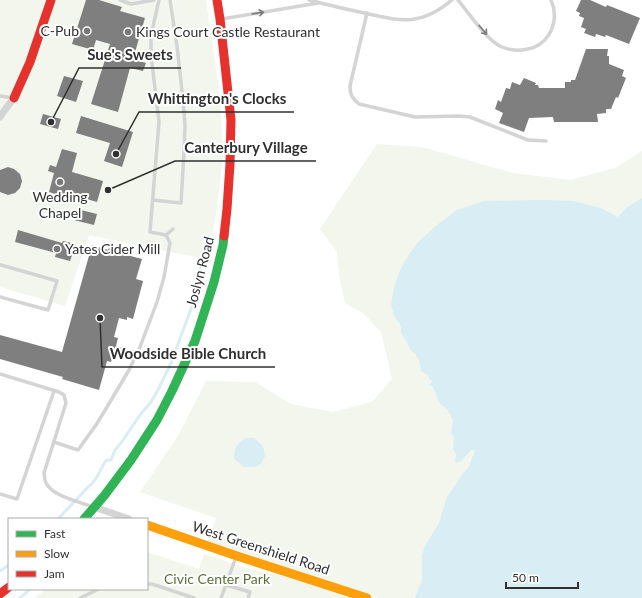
<svg xmlns="http://www.w3.org/2000/svg" width="642" height="598" font-family="Lato,sans-serif">
<style>
.green{fill:#f2f6ec}
.water{fill:#d8edf4}
.lines{fill:none;stroke-linecap:round;stroke-linejoin:round}
.stream{stroke:#d8edf4;stroke-width:3}
.building{fill:#7f7f7f}
.lane{stroke:#d4d4d4;stroke-width:3.5}
.street{stroke:#d4d4d4;stroke-width:7}
.fast{stroke:#30b455;stroke-width:9}
.slow{stroke:#ff9f0a;stroke-width:9}
.jam{stroke:#e5322d;stroke-width:9}
.oneway{stroke:#7a7a7a}
.poi-dot{fill:#787878;stroke:#fff;stroke-width:1.5}
.labels{text-anchor:middle;stroke-width:4;stroke-linejoin:round;paint-order:stroke}
.poi-label{font-size:14px;fill:#303030;stroke:#fff;text-anchor:start}
.street-label{font-size:14px;fill:#303030;stroke:#fff}
.park-label{font-size:14px;fill:#5a7038;stroke:#fff}
.leader{fill:none;stroke:#303030;stroke-width:1.5}
.callout-dot{fill:#303030;stroke:#fff;stroke-width:1.5}
.callout-label{font-size:15px;text-anchor:middle;font-weight:bold;fill:#303030;stroke:#fff;stroke-width:4;stroke-linejoin:round;paint-order:stroke}
</style>
<rect width="100%" height="100%" fill="#fff"/>
<path class="green" d="M0,0H206L220,96L223,158L215,220L207,259L150,248L89,235L65,306L0,287Z
M377,144L422,147L513,173L571,180L617,167L642,151V598H379L208,541L216,518L140,492L178,436L206,381L255,382L291,404L333,412L372,402L392,379L381,332L363,313L345,303L339,275L337,252L320,229L340,199Z
M147,552L199,569L204,554L245,568L304,581L353,598H34L46,589H147Z"/>
<path class="water" d="M642,198V598H415L422,580V556L425,546L439,523L447,497L464,472L468,468L475,451L472,449L461,461L456,463L455,461L456,454L453,449L454,437L451,433L453,421L451,416L447,409L440,404L433,387L429,385L432,382L431,380L429,379L428,375L421,371L419,360L417,357L415,353L411,351L408,344L401,333V326L393,314V311L391,305L394,287L402,266L410,253L419,241L437,225L457,210L484,201L545,200L573,201L601,208L618,217L626,208Z
M245,438H254L263,446L265,456L261,464L255,467H244L234,459C234,448 236,445 245,438Z"/>
<g class="lines">
<path class="stream" d="M58,519L88,487C98,480 99,471 105,462L107,460H111L115,450L121,443L140,415L151,402L159,388L171,363L191,309L202,263
M0,571L9,565
M20,598L30,589"/>
</g>
<path class="building" d="M86,0H99L122,7L120,11L145,18L133,59L146,63L143,71L130,68L118,112L91,104L110,44L96,40L93,50L72,44Z
M581,0H590L606,7L607,5L640,18L629,44L606,35L605,37L596,34L595,37L584,33L586,29L581,27L584,18L579,16L580,13L576,11Z
M586,49H608L607,56H609V64L624,70L622,76L626,78L618,98L616,97L611,109H606V113L597,114L598,122H554L553,117L529,118L524,132L499,123L503,113L495,109L498,100L501,102L506,88L510,89L512,82L520,85L524,78L536,83L535,85H538L539,88H565V82H571V80H575Z
M64,76L83,81L76,102L57,96Z
M43,114L61,119L58,129L40,124Z
M81,116L133,132L122,167L104,161L110,143L76,133Z
M62,149L77,153L72,172L103,181L97,202L66,193L64,197L49,192L54,173L48,171L50,165L56,167Z
M8,167L14,169L20,174L22,181L20,188L15,193L8,195L0,192V170Z
M77,209L97,214L94,225L74,220Z
M18,230L62,243L63,241L76,244L70,261L55,257L56,253L15,242Z
M92,245L108,250L109,248L120,251L119,253L142,259L136,279L143,281L133,319L127,317V320L119,318L114,337L118,338L116,346L122,348L120,357L113,355L111,362L107,361L99,390L62,379L63,377L0,359V335L62,352Z"/>
<g class="lines">
<path class="lane" d="M120,0L131,4L143,2
M159,0L154,22L151,39V55L159,122L150,232L166,235
M309,0C328,5 346,9 364,13C401,21 420,27 452,0
M458,0C469,13 487,41 502,47C513,52 530,51 540,44C554,34 558,15 551,0
M143,1V2L154,0
M367,13L350,86C350,95 352,98 359,104L415,117L459,116L470,117L528,140L546,141
M222,19L318,3
M0,96L13,98
M153,200L181,203L184,152L185,126L183,100L177,46L170,0
M0,265H1L57,281L48,310L0,297
M0,374L59,392L64,395L66,403L44,473C45,476 44,480 46,483C52,496 80,502 93,507
M54,442L78,450L96,425L104,412L129,370L140,347L157,302L164,277L170,243L166,235L173,229
M0,494L17,499L54,391
M147,584H152L194,598
M226,585L250,592L248,598
M80,598L99,589
M221,598L236,557"/>
<path class="street" d="M0,117L4,111L14,98
M94,507L129,519"/>
<path class="fast" d="M84,519L104,496L131,460L157,420L172,391L195,341L214,282L223,245L224,236"/>
<path class="slow" d="M147,525L237,556L367,598"/>
<path class="jam" d="M217,0L220,19L231,120L230,164L227,209L224,236
M14,98L30,62L51,0
M0,594L9,587"/>
</g>
<defs><path id="oneway-shaft" d="M-6 0H5M1.5-3L5.5 0L1.5 3" fill="none" stroke-width="1.6" stroke-linecap="round" stroke-linejoin="round"/></defs>
<g class="oneway">
<use href="#oneway-shaft" transform="translate(258 13) rotate(-9)"/>
<use href="#oneway-shaft" transform="translate(483 30) rotate(50)"/>
</g>
<g class="poi-dot">
<circle cx="87" cy="31" r="4"/>
<circle cx="128" cy="32" r="4"/>
<circle cx="60" cy="182" r="4"/>
<circle cx="57" cy="249" r="4"/>
</g>
<g class="labels">
<g class="poi-label">
<text x="79" y="36" text-anchor="end">C-Pub</text>
<text x="136" y="37">Kings Court Castle Restaurant</text>
<text x="60" y="202" text-anchor="middle">Wedding<tspan x="60" dy="16">Chapel</tspan></text>
<text x="65" y="254">Yates Cider Mill</text>
</g>
<g class="street-label">
<text transform="translate(200 272) rotate(-75)" y="5">Joslyn Road</text>
<text transform="translate(261 548) rotate(18)" y="5">West Greenshield Road</text>
</g>
<g class="park-label">
<text x="217" y="584">Civic Center Park</text>
</g>
</g>
<path class="leader" d="M51 122L79 68H181M116 154L139 112H294M108 190L175 161H316M100 318L102 367H275"/>
<g class="callout-dot">
<circle cx="51" cy="122" r="4"/>
<circle cx="116" cy="154" r="4"/>
<circle cx="108" cy="190" r="4"/>
<circle cx="100" cy="318" r="4"/>
</g>
<g class="callout-label">
<text x="130" y="60">Sue's Sweets</text>
<text x="217" y="104">Whittington's Clocks</text>
<text x="246" y="153">Canterbury Village</text>
<text x="188" y="359">Woodside Bible Church</text>
</g>
<rect x="8" y="518" width="140" height="72" fill="#ffffff" stroke="#acacac"/>
<rect x="16" y="531" width="20" height="6" fill="#30b455" stroke="#acacac"/>
<text x="44" y="538" font-size="12" fill="#303030">Fast</text>
<rect x="16" y="551" width="20" height="6" fill="#ff9f0a" stroke="#acacac"/>
<text x="44" y="558" font-size="12" fill="#303030">Slow</text>
<rect x="16" y="571" width="20" height="6" fill="#e5322d" stroke="#acacac"/>
<text x="44" y="578" font-size="12" fill="#303030">Jam</text>
<path d="M506 582v6h72v-6" fill="none" stroke="#303030" stroke-width="2"/>
<text x="512" y="582" font-size="12" fill="#303030" stroke="#ffffff" stroke-width="3" paint-order="stroke">50 m</text>
</svg>
